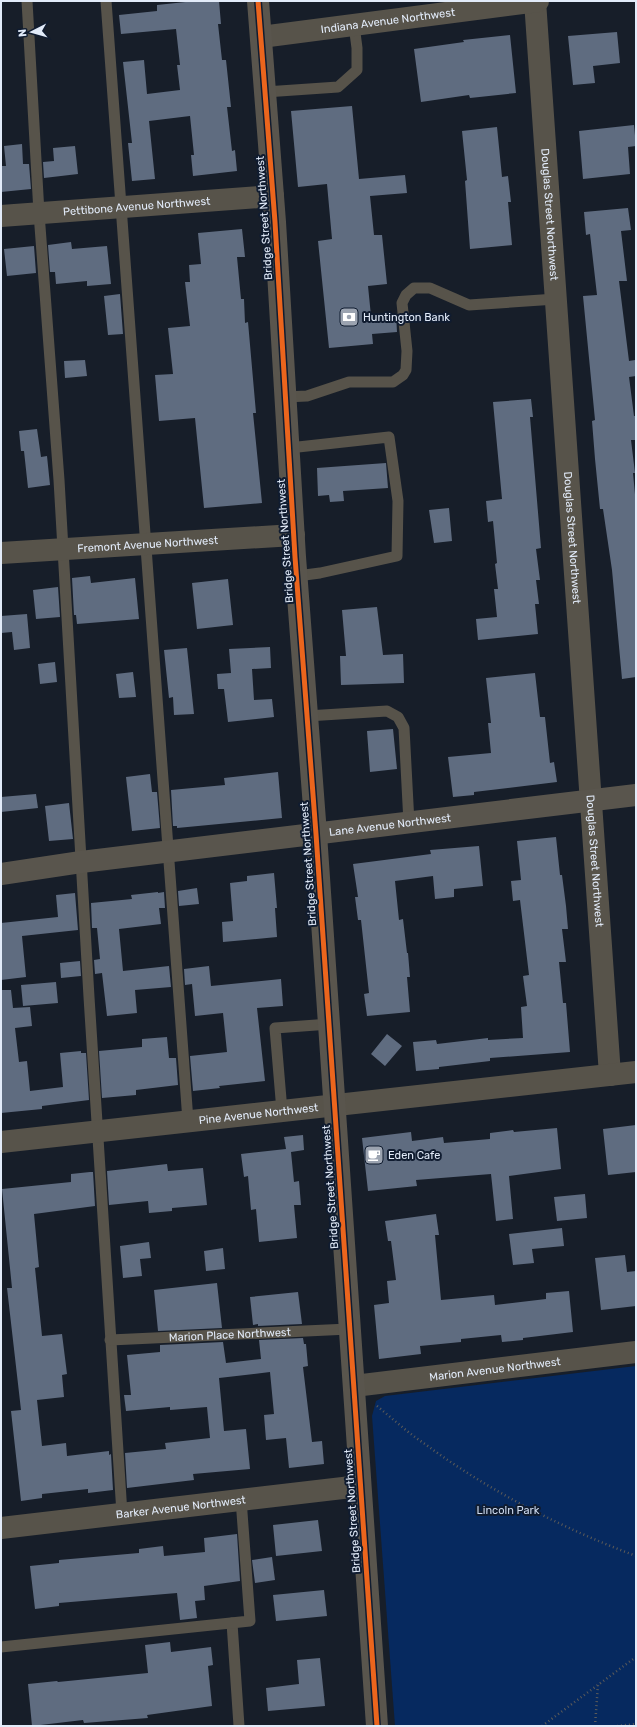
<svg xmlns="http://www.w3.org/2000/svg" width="637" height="1727" font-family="Rubik,sans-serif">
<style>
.green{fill:#06295f}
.building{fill:#5f6c80}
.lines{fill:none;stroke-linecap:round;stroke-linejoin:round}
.path{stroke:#5c5b59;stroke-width:2.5;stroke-dasharray:1 3;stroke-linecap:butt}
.lane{stroke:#57534a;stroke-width:11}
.street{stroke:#57534a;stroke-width:22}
.secondary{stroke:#59554d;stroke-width:22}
.cycleway-casing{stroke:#101c30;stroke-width:8}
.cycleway{stroke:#eb651d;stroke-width:5}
.labels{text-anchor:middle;stroke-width:4;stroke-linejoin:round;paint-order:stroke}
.street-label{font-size:11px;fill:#e2ebf9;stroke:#101c30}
.poi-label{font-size:11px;fill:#e2ebf9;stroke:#101c30;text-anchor:start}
.park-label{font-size:11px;fill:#cedbf0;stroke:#101c30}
</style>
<rect width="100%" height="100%" fill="#171e29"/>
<path class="green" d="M636,1366V1726H395L372,1416L376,1401L385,1396Z"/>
<path class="building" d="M195,1H219L221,24H218L222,60H226L231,107H227L232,151L235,150L237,171L193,176L191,155H194L190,116L149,121L155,179L132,181L128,143H132L123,62L144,60L147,94L180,90L177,65H180L176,29L121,34L119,15L157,11V5Z
M617,32L620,63L593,66L595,83L573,85L568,36Z
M510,35L516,93L470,98L469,95L421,102L414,49L464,42L463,40Z
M352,106L359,179L405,175L407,193L370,196L374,235H382L387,284L368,286L371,316L396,314L397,332L372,334L373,344L329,348L318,241L332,239L327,184L298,187L291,111Z
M634,125L636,146L628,147L630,174L583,179L579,131Z
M497,127L502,177L508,176L511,202H508L512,245L470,249L465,181L467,180L462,131Z
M22,144L23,164H29L31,189L1,192V166H6L4,146Z
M75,146L78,174L44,178L43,162L54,161L53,148Z
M628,208L631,230L621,231L627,281H619L629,361L635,360L636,370V376L629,377L634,416H636V440H631L635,473H633L636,505V677L622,679L612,570L603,509H600L595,459L592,421L595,420L583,296L597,295L590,234L586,235L584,212Z
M242,229L245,257H237L241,299H244L245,323L248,322L256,413H253L262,503L204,508L195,418L159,421L155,375L173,374L168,328L190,326L185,282H190L189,265L201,264L198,233Z
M71,242L72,249L107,246L111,284L87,286V281L56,284L55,272H50L48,245Z
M34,246L36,273L7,276L4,249Z
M120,294L123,334L108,335L104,296Z
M85,360L87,376L65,378L64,361Z
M531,399L533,417H530L541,548L536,549L540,580H536L539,604H535L538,634L478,640L476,619L497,617L494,589H498L495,564L497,563L493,521L488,522L486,501L502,499L493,402Z
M37,429L41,457L47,456L50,485L28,488L24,451H21L19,431Z
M386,463L388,488L343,491L344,501L330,502L329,495L318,496L317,468Z
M449,508L452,541L434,543L429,510Z
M90,576L91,583L135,578L139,619L77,624L76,615H74L72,578Z
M228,579L233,625L197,629L192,583Z
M58,587L60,617L36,619L33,590Z
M377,607L383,655L403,654L404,683L341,685L340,656H346L342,610Z
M27,614L30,648L14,650L12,632L1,633V616Z
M270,647L271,668L252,669L254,700L272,699L274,717L228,722L224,689H218L217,674L231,673L229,649Z
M187,648L194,714L174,715L173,697L169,698L164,650Z
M55,662L57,682L40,684L38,664Z
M133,672L136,697L119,698L116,674Z
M535,673L540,717H545L550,763L554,762L557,782L474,792V795L453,797L448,757L491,753L488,723H491L486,678Z
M393,729L397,769L370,772L367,731Z
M278,772L282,818L177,828V826H173L171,790L225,785L224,778Z
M150,774L152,792H157L160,828L132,831L126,777Z
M36,794L38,808L1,812V797Z
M69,803L73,839L49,841L45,806Z
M556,837L560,875H562L566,906L568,929H562L566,962H559L563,1003H566L570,1052L490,1058V1061L439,1067V1069L416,1071L413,1042L436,1040L437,1044L488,1038V1040L523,1038L521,1007L527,1006L523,976L529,975L520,900L513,901L511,881L521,880L517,841Z
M479,846L483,886L454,889V897L435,899L433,876L395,881L399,920L403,919L407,953H408L410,977H407L410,1012L367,1016L364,994L369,993L361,920H358L355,897H358L353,864L431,854L430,850Z
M274,873L277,908H275L277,937L223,942L222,922L233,921L230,883L247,881V876Z
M197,888L199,904L179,906L178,891Z
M158,892V893L164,892L165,908H159L161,924L119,929L123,971L169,966L171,987L135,990L137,1013L107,1016L102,973L95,974L94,960L100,959L97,928H92L91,903L132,899L131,895Z
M75,893L78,930L22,936L26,977L1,980V923L58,917L56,895Z
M80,961L81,976L61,978L60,963Z
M209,966L211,986L281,979L283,1006L257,1008L265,1081L219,1086L220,1088L193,1091L190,1056L227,1052L223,1013L195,1016L192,984L185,985L184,969Z
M56,982L58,1003L23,1006L21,985Z
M1,990H11L13,1008L30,1007L32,1026L15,1028L19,1062L27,1061L30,1091L63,1087L60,1053L81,1051V1053H86L89,1100L42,1106V1109L1,1113Z
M387,1034L402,1046L385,1066L371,1054Z
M167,1037L169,1058H176L178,1085L136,1090V1095L102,1098L99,1051L142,1047V1039Z
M636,1125V1172L608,1175L603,1129Z
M557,1128L561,1169L509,1176L513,1219L496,1221L491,1174L416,1180L417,1186L368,1191L362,1138L411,1132L412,1141L443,1137L444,1143L490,1139V1133L513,1130L514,1132Z
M303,1135L304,1150L291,1152L294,1182L299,1181L301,1205H294L297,1238L259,1242L256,1209L251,1210L248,1176L244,1177L241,1154L286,1149L284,1137Z
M167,1164L168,1171L203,1168L207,1205L172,1208V1211L149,1213L148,1201L109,1205L107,1171Z
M90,1172H93L95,1206L34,1214L39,1267L35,1268L42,1336L62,1334L67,1374L62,1375L64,1397L37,1400L42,1446L66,1443L67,1456L109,1451V1455L111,1454L113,1490L88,1493V1489L42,1494V1498L21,1501L11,1411L21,1410L7,1288H12L2,1189L71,1182V1174Z
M585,1194L587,1218L557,1221L554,1197Z
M436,1214L439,1235H435L441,1300L494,1295L495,1305L546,1299V1293L569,1291L573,1332L523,1338V1340L502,1342L501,1335L461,1339V1342L420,1346L421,1354L379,1359L374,1305L389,1303L387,1281L396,1280L391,1241H388L385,1221Z
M562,1228L564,1246L532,1249L534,1263L513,1265L509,1234Z
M149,1242L151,1258L140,1259L142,1276L123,1278L120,1246Z
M223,1248L225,1269L206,1271L204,1251Z
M625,1255L627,1272L636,1271V1306L601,1310L595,1258Z
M217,1283L222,1328L158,1331L154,1290Z
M298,1292L302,1324L258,1326V1324L253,1325L250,1297Z
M303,1338L304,1344H306L308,1366L303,1367L312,1442L322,1441L324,1464L289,1468L286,1438L266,1440L264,1415L274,1414L270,1372L219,1378L224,1431L246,1429L250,1469L193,1474L194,1480L127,1488L125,1453L166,1449L165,1443L210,1438L207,1407L170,1410V1407L126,1411L124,1395H131L127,1355L160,1352V1345L223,1342L226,1363L261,1359L259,1340Z
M318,1520L322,1551L276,1556L273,1525Z
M237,1534L240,1581L204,1586L205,1600L195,1601L197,1618L180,1620L177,1593L59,1603V1606L35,1609L30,1566L59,1563V1560L139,1553V1549L163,1546L164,1556L205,1552L204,1538Z
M272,1557L275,1580L255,1583L252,1560Z
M324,1590L327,1616L276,1621L273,1595Z
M170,1642L171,1652L211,1647L213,1665L208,1666L212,1706L147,1715L148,1718L84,1723L83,1720L32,1726L28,1684L57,1681L58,1682L148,1673L145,1645Z
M320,1658L325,1706L268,1711L266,1688L299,1684L297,1660Z"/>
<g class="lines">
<path class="path" d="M377,1406C393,1419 408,1433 425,1444C489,1491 562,1528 636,1556
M542,1726L636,1657
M595,1726L598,1684
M617,1726L636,1724"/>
<g class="lane">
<path d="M27,1L39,213L59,480L89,997L122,1514"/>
<path d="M106,1L188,1121"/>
<path d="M265,92L338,87L357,70V48L354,25"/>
<path d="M285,397L307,396L349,382H393L403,375L406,370L407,351L402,303L406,295L414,288H430L469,305L556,299"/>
<path d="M289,448L389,437L398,501L397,556L320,573L297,576"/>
<path d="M307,716L387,711L398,717L404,728L409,823"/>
<path d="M282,1111L275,1028L330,1024"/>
<path id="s1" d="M110,1340L349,1329"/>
<path d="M232,1623L239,1726"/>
<path d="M1,1647L250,1621L241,1499"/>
</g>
<g class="street">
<path id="s2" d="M535,1L610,1075"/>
<path id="s3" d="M261,37L538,1"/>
<path id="s4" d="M1,216L273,196"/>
<path id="s5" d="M1,553L294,535"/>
<path id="s6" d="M1,1142L636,1072"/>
<path id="s7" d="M354,1386L636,1352"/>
<path id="s8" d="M1,1528L360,1486"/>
</g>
<g class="secondary">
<path d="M258,1L275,222L295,557L316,834L377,1726"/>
<path id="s9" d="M1,874L81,862L636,795"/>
</g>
<g class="cycleway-casing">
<path id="cycleway" d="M258,1L275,222L295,557L316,834L377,1726"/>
</g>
<use href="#cycleway" class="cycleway"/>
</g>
<defs>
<g id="bank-square" transform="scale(1)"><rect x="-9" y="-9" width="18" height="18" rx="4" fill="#9ba3b0" stroke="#101c30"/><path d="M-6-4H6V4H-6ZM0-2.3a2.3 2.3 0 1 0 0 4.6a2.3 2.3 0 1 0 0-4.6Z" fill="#fff"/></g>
<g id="cafe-square" transform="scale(1)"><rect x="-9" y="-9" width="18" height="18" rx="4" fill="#9ba3b0" stroke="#101c30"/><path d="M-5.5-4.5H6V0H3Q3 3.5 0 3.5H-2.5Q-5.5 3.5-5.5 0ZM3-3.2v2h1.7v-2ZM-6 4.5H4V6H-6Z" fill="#fff"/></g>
</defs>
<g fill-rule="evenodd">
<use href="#bank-square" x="349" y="317"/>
<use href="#cafe-square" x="374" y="1155"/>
</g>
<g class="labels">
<g class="street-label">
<text dy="4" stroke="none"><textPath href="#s3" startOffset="128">Indiana Avenue Northwest</textPath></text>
<text dy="4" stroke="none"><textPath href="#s4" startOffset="136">Pettibone Avenue Northwest</textPath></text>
<text dy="4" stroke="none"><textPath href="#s2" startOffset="214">Douglas Street Northwest</textPath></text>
<text transform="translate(264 218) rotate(-94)" y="4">Bridge Street Northwest</text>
<text dy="4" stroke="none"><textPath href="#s2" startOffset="538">Douglas Street Northwest</textPath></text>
<text transform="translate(285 541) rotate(-94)" y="4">Bridge Street Northwest</text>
<text dy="4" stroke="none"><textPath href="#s5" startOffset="147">Fremont Avenue Northwest</textPath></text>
<text dy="4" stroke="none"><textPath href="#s9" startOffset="392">Lane Avenue Northwest</textPath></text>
<text dy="4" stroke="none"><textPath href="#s2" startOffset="862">Douglas Street Northwest</textPath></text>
<text transform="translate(308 864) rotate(-94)" y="4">Bridge Street Northwest</text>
<text dy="4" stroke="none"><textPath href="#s6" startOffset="259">Pine Avenue Northwest</textPath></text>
<text transform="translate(330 1187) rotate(-94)" y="4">Bridge Street Northwest</text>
<text dy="4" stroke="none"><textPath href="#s1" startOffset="120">Marion Place Northwest</textPath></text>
<text dy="4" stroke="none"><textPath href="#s7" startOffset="142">Marion Avenue Northwest</textPath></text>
<text dy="4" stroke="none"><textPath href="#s8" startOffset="181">Barker Avenue Northwest</textPath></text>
<text transform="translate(352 1511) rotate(-94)" y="4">Bridge Street Northwest</text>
</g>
<g class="poi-label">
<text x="363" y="321">Huntington Bank</text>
<text x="388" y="1159">Eden Cafe</text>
</g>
<g class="park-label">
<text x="508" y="1514">Lincoln Park</text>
</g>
</g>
<rect width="637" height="1727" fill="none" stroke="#e2ebf9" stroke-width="4"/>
<g transform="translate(32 32) rotate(264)" stroke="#101c30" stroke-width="3" paint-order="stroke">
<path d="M0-3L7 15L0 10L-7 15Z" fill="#e2ebf9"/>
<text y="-6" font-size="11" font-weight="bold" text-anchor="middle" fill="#e2ebf9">N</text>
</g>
</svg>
